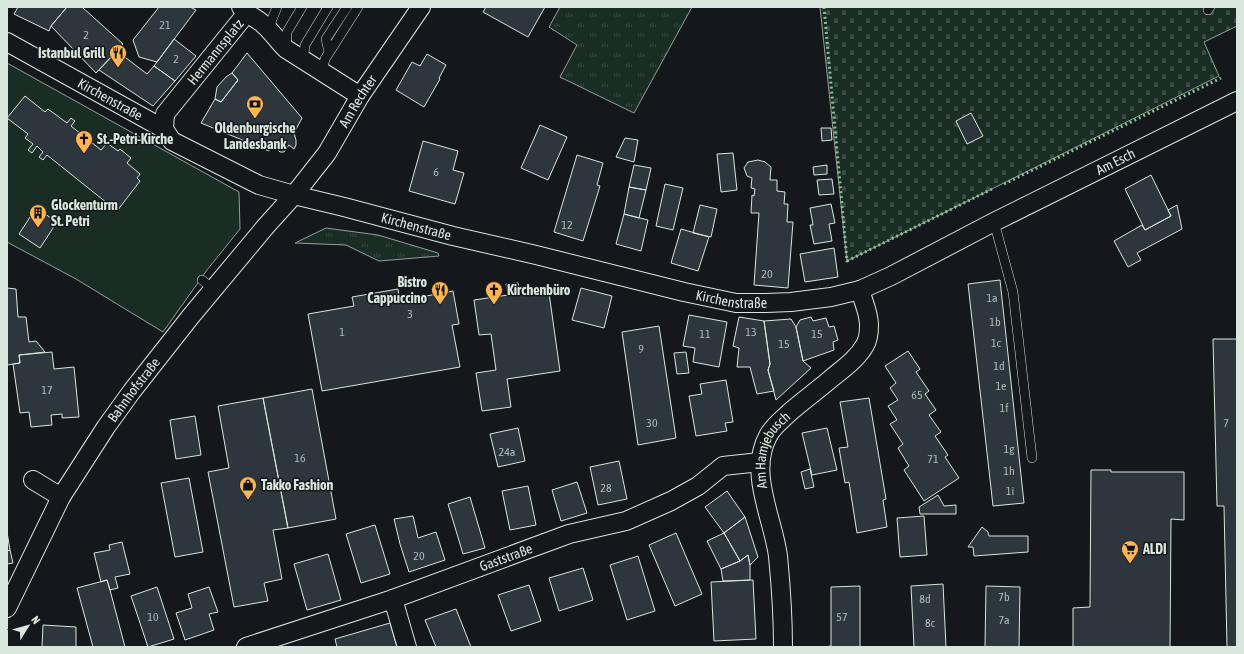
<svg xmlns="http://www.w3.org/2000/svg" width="1244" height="654" font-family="'Asap Condensed',sans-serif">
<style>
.grass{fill:url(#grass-tufts);stroke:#939e99}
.cemetery{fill:url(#cemetery-stones);stroke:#939e99}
.park{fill:#1a2d24;stroke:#939e99}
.building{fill:#2c363c;stroke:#d8e6dc}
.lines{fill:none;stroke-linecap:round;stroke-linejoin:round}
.lane-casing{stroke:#d8e6dc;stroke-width:10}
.street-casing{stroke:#d8e6dc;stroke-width:20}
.lane{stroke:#14181c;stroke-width:9}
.street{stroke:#14181c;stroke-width:18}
.hedge{stroke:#8ac095;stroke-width:3;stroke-dasharray:2 3;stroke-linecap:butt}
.labels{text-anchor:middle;stroke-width:3;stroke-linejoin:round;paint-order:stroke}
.number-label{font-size:12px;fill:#adbab4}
.street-label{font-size:14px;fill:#d8e6dc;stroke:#14181c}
.poi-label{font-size:14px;font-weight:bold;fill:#d8e6dc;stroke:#14181c;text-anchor:start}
</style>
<defs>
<pattern id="grass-tufts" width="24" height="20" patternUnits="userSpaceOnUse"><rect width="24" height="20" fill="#1a2d24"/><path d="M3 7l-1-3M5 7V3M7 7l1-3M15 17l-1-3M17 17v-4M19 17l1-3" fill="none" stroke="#3b4b43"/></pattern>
<pattern id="cemetery-stones" width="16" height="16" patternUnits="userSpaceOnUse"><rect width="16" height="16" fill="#1a2d24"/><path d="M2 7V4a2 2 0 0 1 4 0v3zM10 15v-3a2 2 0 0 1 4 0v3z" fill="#3b4b43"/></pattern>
</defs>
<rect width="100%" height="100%" fill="#14181c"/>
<path class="grass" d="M560,7H692L634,113L560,77L577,45L549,27Z
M326,228L378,235L438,253L439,256L379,261L346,245L295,243Z"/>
<path class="cemetery" d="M820,7H1237V26L1204,42L1219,76L847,261Z"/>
<path class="park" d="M7,63L239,192L240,229L207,270L163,332L76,279L7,242Z"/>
<path class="building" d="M18,7H67L51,26L49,31L14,14Z
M67,7H82L123,44L96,73L51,26Z
M159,7H190L196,10L157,62L139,57L133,40Z
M486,7H545L528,37L483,12Z
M174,39L196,56L175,81L154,66Z
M117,51L147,74L154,66L175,81L153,106L99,70Z
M247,53L302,118L294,133L296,140V145L294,149L289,145L284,152H280L276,148L273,143L269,151L201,123L215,99L221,102L238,80L232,73Z
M427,54L446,65L439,78L440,79L424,107L396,90L412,62L420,66Z
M232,73L238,80L221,102L215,99L217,87L226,77Z
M25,96L45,112L48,109L67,123L71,118L75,121L71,126L101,150L107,143L118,151L120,149L131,158L127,163L140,174L137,178L140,181L117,211L47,155L43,160L39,157L43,152L37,146L32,153L28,150L33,144L25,138L28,134L7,118Z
M971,113L983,136L967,144L956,121Z
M540,125L567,137L548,180L521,168Z
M821,128H831L832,140L822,141Z
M625,138L638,140L634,162L616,157Z
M423,141L458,151L453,170L464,173L455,204L409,191Z
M733,153L737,190L721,192L717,154Z
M577,155L603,163L597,185L600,186L583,241L554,232Z
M758,160L765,162L771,167L770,180H777V191L785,192L784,204H788L787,222H793L788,288L754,285L759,213H751L752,195L754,196L755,189L751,188L752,178L747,176L744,168L748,162Z
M634,165L651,168L646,190L629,187Z
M827,165V174L814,175L813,167Z
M1151,175L1171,216L1145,230L1125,189Z
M832,179L834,194L819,195L817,180Z
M665,184L683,188L673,230L656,226Z
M629,187L646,190L639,218L624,214Z
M831,204L835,223L829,224L832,241L814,244L810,225H813L810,208Z
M700,205L717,209L711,237L693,233Z
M1177,205L1182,229L1137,253L1141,260L1128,267L1114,241L1142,225L1145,230L1171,216L1168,210Z
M36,208L57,222L40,248L19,234Z
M624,214L648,220L641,251L616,244Z
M681,229L709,237L698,271L671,263Z
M834,248L838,277L805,282L800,254Z
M1000,280L1024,503L993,506L968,284Z
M518,283L519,289L528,287L529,293L539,292V295L549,293L560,371L507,379L511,407L482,411L476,373L496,370L491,334L479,335L474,300L508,295L506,284Z
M7,288L16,289L18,317H26L29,342L36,341L45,352L19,355L20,363L7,365Z
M581,288L612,296L604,328L572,320Z
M398,289L400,301L453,291L459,324L452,325L460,367L322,391L308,314L354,306L352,297Z
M689,315L727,322L719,367L693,362L695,348L683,346Z
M739,317L764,321L770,364L768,370L774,391L757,394L750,367H737L739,348L733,346Z
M811,317L813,321L826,318L829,327L834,326L838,340L833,342L834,350L803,361L796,327L800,320Z
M791,319L796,327L803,361L811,368L776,400L768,370L770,364L764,321Z
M659,326L676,438L638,445L622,332Z
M1213,339H1237V647H1227L1224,506H1217Z
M908,351L920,369L916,372L929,391L925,394L936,410L929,415L941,432L935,436L948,455L945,457L959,478L924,501L904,470L909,466L898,448L903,444L890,424L897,420L888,406L898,400L890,388L896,383L885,366Z
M52,352L54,369L74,367L79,417L62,418V414L51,415L52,425L31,427L29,412L20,413L13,364L20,363L19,355Z
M686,352L689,373L677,374L674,353Z
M726,380L733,422L725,423L727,431L696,436L689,396L702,394L700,384Z
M312,389L336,519L288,528L263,398Z
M263,398L288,528L273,530L282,579L264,583L268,601L234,607L208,472L229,468L218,406Z
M869,398L886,499L883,500L887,527L857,533L849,482L845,483L839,448L848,447L840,402Z
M195,416L201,455L176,459L170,420Z
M518,428L525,461L498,467L490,434Z
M827,428L837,470L812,475L802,433Z
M619,461L627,499L598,505L590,467Z
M810,469L814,487L805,489L801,472Z
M1091,470H1111V472H1184V520L1171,519L1170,647H1073V608L1090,607Z
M189,478L203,552L175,557L161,483Z
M577,482L587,513L561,521L552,490Z
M528,486L536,525L510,530L502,491Z
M727,491L745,517L724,533L705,507Z
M938,495L944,506L956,505V514H920L919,507Z
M470,497L485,548L463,554L448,504Z
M413,516L418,538L436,532L445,560L409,572L400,544L394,519Z
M924,516L927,555L900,557L897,518Z
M745,517L758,557L750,565L748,555L740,561L724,533Z
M375,525L390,574L361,583L346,534Z
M982,527L988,532L989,536H1028V552L974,556L973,547H968Z
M7,532L10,550L7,551Z
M676,533L702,594L675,606L649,545Z
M724,533L740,561L721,569L707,541Z
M122,542L130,574L115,577L118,588L110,590L107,580L101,582L94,553L110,550L109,545Z
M10,550L13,563L7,564V551Z
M328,554L341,600L307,610L294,564Z
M748,555L750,565V580L723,581L721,569L740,561Z
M638,556L655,611L627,620L610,565Z
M583,568L593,600L559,611L549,578Z
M107,580L110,590L125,647H93L77,588Z
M753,580L756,639L714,641L711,582Z
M943,584L946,647H914L911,586Z
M529,585L541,621L511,631L498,595Z
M860,586V647H823L831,646V587Z
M986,586L1020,587L1019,647H985Z
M157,587L174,639L148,647L131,596Z
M209,587L218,612L209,614L214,630L185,640L176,613L192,608L188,594Z
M456,609L471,647H436L425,620Z
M390,623L397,647H337L335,639Z
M43,625L76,627V647H42Z"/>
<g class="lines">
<g class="lane-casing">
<path id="lane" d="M1208,10L1210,7
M272,30L271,22L277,7
M286,48L287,32L302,7
M329,52L326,39L347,7
M303,61L305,45L328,7
M322,71L325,59L358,7
M994,222L1013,292L1032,458
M202,280L213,289"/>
</g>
<g class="street-casing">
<g id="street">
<path d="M241,7C248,16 256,17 264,25C272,32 278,41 286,49L360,96"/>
<path id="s1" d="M7,42L164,129L172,141L259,185L294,195L344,207L453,236L536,255L684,292L736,303H766L791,302L831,297L860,290L891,276L994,222L1237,101"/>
<path id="s2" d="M164,129L165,114L246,14"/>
<path d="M33,480L61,497"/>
<path d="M393,599L407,647"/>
<path id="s3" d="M7,608L61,497L106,427L132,391L191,316L266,226L294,195L327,153L360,96L421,7"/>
<path id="s4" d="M246,647L393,599L569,534L626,521L671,501L698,486L723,466L760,462"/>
<path id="s5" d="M783,647C783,617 781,587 778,556C773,518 748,473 768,436C773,426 783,419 790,412C804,400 819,389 833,377C844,368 857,359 865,345C868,340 869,331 869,325C869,313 863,301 860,290"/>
</g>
</g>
<use href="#lane" class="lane"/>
<use href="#street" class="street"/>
<path class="hedge" d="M824,7L847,261L992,189
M1004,184L1221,78"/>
</g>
<defs>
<g id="restaurant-pin" transform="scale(0.9)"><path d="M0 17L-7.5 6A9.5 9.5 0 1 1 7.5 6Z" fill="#ffb74d" stroke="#14181c"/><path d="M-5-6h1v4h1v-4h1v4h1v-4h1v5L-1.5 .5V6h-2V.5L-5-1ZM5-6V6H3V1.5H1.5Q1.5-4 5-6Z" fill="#111"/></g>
<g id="bank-pin" transform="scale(0.9)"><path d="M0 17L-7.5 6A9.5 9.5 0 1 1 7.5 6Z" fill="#ffb74d" stroke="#14181c"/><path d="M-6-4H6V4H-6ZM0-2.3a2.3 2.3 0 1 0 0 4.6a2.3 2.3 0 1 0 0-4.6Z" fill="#111"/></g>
<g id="church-pin" transform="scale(0.9)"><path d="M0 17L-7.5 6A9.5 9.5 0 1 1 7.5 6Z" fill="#ffb74d" stroke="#14181c"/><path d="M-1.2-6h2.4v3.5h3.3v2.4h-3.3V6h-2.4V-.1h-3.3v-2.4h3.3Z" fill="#111"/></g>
<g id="building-pin" transform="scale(0.9)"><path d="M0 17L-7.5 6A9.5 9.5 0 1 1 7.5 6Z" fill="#ffb74d" stroke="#14181c"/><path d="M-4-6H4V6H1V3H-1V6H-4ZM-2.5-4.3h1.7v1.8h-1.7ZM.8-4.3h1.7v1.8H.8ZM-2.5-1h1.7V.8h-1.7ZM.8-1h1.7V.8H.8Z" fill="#111"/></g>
<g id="shop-pin" transform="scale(0.9)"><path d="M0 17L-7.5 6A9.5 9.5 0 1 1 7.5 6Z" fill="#ffb74d" stroke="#14181c"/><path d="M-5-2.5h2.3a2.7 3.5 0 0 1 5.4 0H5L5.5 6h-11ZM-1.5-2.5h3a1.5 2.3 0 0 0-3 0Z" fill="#111"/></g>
<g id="supermarket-pin" transform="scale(0.9)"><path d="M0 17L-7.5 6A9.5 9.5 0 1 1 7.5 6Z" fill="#ffb74d" stroke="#14181c"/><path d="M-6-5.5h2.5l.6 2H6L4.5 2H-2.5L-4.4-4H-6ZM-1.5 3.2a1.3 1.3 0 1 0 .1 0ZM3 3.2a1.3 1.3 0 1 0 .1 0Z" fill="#111"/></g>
</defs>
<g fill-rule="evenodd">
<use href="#restaurant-pin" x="118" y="53"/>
<use href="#bank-pin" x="255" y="104"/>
<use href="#church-pin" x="84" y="139"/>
<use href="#building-pin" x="38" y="213"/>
<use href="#restaurant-pin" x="440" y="290"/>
<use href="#church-pin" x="494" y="290"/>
<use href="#shop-pin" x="248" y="485"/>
<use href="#supermarket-pin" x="1130" y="549"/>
</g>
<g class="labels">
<g class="number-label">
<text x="165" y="29">21</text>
<text x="86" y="39">2</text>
<text x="176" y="63">2</text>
<text x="436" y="176">6</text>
<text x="567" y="229">12</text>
<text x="767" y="278">20</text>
<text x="992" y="302">1a</text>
<text x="410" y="318">3</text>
<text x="995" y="326">1b</text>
<text x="342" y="336">1</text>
<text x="751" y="336">13</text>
<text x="705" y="338">11</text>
<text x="817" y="338">15</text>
<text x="996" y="347">1c</text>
<text x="784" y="348">15</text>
<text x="641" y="353">9</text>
<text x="999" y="370">1d</text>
<text x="1001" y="390">1e</text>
<text x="47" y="394">17</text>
<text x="917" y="399">65</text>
<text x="1004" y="412">1f</text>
<text x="652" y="427">30</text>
<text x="1226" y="427">7</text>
<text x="1009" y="453">1g</text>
<text x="507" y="456">24a</text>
<text x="300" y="462">16</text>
<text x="933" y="463">71</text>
<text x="1009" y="475">1h</text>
<text x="606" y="492">28</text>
<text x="1010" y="495">1i</text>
<text x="419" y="560">20</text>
<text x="1004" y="601">7b</text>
<text x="925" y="603">8d</text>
<text x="153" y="621">10</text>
<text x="842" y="621">57</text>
<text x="1004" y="624">7a</text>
<text x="930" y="627">8c</text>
</g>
<g class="street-label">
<text dy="5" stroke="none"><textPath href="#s2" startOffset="95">Hermannsplatz</textPath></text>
<text dy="5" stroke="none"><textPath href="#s1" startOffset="118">Kirchenstraße</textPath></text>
<text dy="5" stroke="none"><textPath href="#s3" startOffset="619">Am Rechter</textPath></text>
<text dy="5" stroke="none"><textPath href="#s1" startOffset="1194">Am Esch</textPath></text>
<text dy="5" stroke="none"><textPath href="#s1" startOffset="454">Kirchenstraße</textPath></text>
<text dy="5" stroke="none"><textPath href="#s1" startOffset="778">Kirchenstraße</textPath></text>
<text dy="5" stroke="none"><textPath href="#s3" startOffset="253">Bahnhofstraße</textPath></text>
<text dy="5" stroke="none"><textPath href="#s5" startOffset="202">Am Hamjebusch</textPath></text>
<text dy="5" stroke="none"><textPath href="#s4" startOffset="275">Gaststraße</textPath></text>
</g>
<g class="poi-label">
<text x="105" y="58" text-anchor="end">Istanbul Grill</text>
<text x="255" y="133" text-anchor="middle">Oldenburgische<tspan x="255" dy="16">Landesbank</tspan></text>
<text x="97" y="144">St.-Petri-Kirche</text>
<text x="51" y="210">Glockenturm<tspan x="51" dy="16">St. Petri</tspan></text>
<text x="427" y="287" text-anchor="end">Bistro<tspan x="427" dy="16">Cappuccino</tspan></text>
<text x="507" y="295">Kirchenbüro</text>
<text x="261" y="490">Takko Fashion</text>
<text x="1143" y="554">ALDI</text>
</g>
</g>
<rect width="1244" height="654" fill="none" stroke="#d8e6dc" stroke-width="16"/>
<g transform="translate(28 626) rotate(53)" stroke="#14181c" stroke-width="3" paint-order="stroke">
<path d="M0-3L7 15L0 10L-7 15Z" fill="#d8e6dc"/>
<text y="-6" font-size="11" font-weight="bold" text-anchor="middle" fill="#d8e6dc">N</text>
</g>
</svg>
